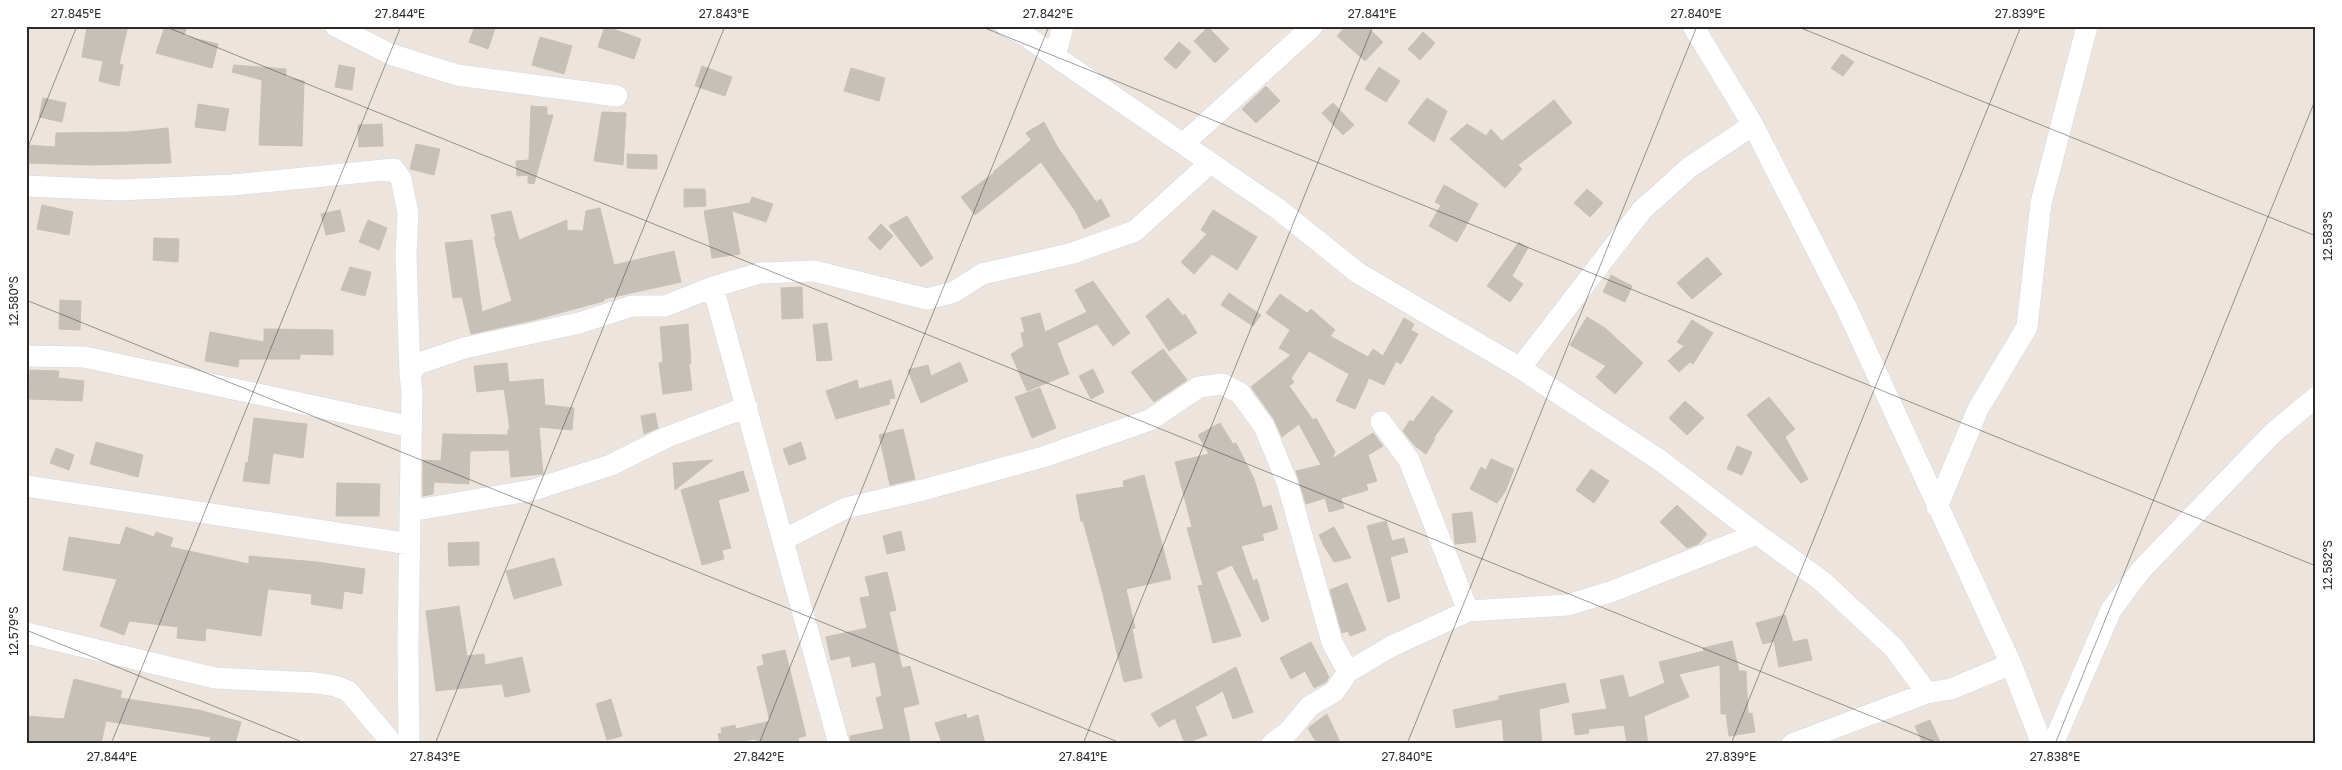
<svg xmlns="http://www.w3.org/2000/svg" width="2342" height="770" font-family="'Golos Text',sans-serif">
<style>
.building{fill:#c6c0b9;stroke:#c9c1b7}
.lines{fill:none;stroke-linecap:round;stroke-linejoin:round}
.minor-casing{stroke:#d2d7e4;stroke-width:22}
.minor{stroke:#fff;stroke-width:21}
.ticks{fill:none;stroke:#2b2b2b;stroke-width:1;stroke-opacity:0.45}
.neatline{fill:none;stroke:#2b2b2b;stroke-width:2}
.ticks-label{font-size:12px;text-anchor:middle;fill:#2b2b2b}
</style>
<rect width="100%" height="100%" fill="#ede5dd"/>
<path class="building" d="M87,26H128L119,64L123,65L119,86L99,81L103,61L82,57Z
M165,26H187L184,36L218,44L212,68L156,53Z
M475,26H496L488,49L469,42Z
M605,26L641,39L634,59L598,47Z
M1346,26H1366L1383,42L1365,61L1337,36Z
M1208,27L1229,49L1215,63L1194,41Z
M1423,32L1435,43L1420,60L1408,49Z
M540,37L572,46L564,74L532,65Z
M1179,42L1191,52L1176,69L1164,59Z
M1842,54L1854,62L1843,76L1831,68Z
M234,65L286,69V77L304,81L302,146L259,145L262,80L232,72Z
M339,65L355,68L352,90L335,87Z
M702,66L732,77L725,96L695,86Z
M1379,67L1400,81L1386,102L1365,89Z
M851,68L885,78L879,101L844,91Z
M1266,86L1280,101L1256,123L1242,109Z
M43,98L66,103L62,122L39,117Z
M1427,98L1447,111L1434,142L1408,123Z
M1554,100L1572,123L1518,165L1522,169L1505,188L1450,139L1467,124L1486,136L1491,129L1502,141Z
M1333,103L1354,125L1343,135L1322,113Z
M198,104L229,109L225,131L195,127Z
M531,106L547,107V115H553L534,184L528,183V175L517,176L516,161L529,160Z
M602,112L626,113L623,165L594,161Z
M1044,122L1058,148L1096,202L1101,199L1110,216L1084,229L1076,212L1041,162L975,215L961,197L994,173L993,172L1031,140L1026,133Z
M382,124L383,146L359,147L358,125Z
M168,128L171,163L91,165L26,163V145L55,147L56,133L128,132Z
M416,144L440,149L434,175L410,169Z
M627,154L657,155V169L627,168Z
M1444,185L1478,204L1457,242L1429,226L1441,205L1435,202Z
M684,189H705L706,206L684,207Z
M1587,189L1603,203L1590,217L1574,203Z
M752,197L773,204L766,222L732,211L740,254L712,258L704,211L750,203Z
M42,205L73,212L69,235L37,229Z
M600,208L614,265L674,251L681,282L604,299V301L534,320L471,334L462,297L453,298L445,243L472,240L482,312L512,301L494,237H496L491,215L511,211L519,240L567,220V230L583,231L586,211Z
M340,210L345,231L326,235L321,214Z
M1213,210L1257,237L1237,270L1212,254L1194,274L1181,262L1207,234L1201,230Z
M907,216L933,258L921,267L889,226Z
M368,220L387,228L379,250L359,242Z
M881,224L893,236L880,250L868,238Z
M154,238L179,239L178,262L153,260Z
M1519,242L1528,248L1512,276L1523,284L1510,302L1487,286Z
M1707,257L1722,274L1692,299L1677,283Z
M350,267L371,272L365,296L341,290Z
M1611,275L1632,286L1625,302L1603,292Z
M1093,281L1130,333L1113,346L1097,324L1057,343L1069,374L1027,391L1011,354L1024,346L1021,333L1025,332L1021,318L1040,313L1045,332L1087,312L1075,290Z
M802,287L803,318L782,319L781,288Z
M1229,293L1261,315L1253,326L1221,305Z
M1280,294L1307,313L1311,309L1335,330L1330,336L1368,357L1373,349L1383,356L1404,318L1414,324L1411,330L1418,334L1401,364L1396,361L1384,385L1369,378L1355,409L1336,401L1349,374L1309,351L1291,378L1294,382L1289,386L1313,420L1316,418L1335,452L1332,459L1373,433L1383,446L1368,455L1377,481L1366,484L1368,490L1341,498L1344,508L1329,512L1325,498L1306,504L1296,471L1321,465L1299,424L1282,437L1274,419L1251,387L1291,355L1279,348L1290,330L1266,313Z
M1168,298L1183,316L1185,314L1197,333L1169,351L1146,316Z
M60,300L81,301L80,330L59,329Z
M1587,317L1605,328L1643,363L1615,394L1596,377L1606,366L1570,345Z
M1692,320L1713,333L1693,364L1690,362L1679,372L1668,361L1684,346L1677,342Z
M827,323L832,360L817,361L813,325Z
M688,324L691,363L689,364L692,390L663,394L659,363L663,362L660,327Z
M264,329L333,330V355L300,354V359H239L238,367L205,361L210,332L264,342Z
M1163,349L1187,380L1154,402L1131,372Z
M960,362L968,381L921,403L908,370L928,365L931,376Z
M507,363L509,382L543,379L545,405L574,408L572,430L539,427L543,474L511,477L509,450L470,451L469,484L434,482L433,494L423,496V460L441,461L443,434L508,435V429H510L504,389L477,392L474,366Z
M1093,369L1104,392L1091,399L1079,376Z
M30,370L59,371L58,378L84,381L82,401L29,399Z
M857,380L859,389L891,380L895,398L889,399L890,404L836,419L826,391Z
M1040,388L1056,428L1032,438L1015,397Z
M1432,396L1453,411L1433,439H1435L1426,454L1415,446L1403,431L1410,420L1413,422Z
M1769,397L1795,429L1785,437L1808,479L1801,483L1747,415Z
M1685,401L1704,418L1687,435L1669,418Z
M655,413L658,428L644,434L641,416Z
M254,418L307,424L303,458L273,453L269,484L243,481L246,462L248,463Z
M1220,423L1233,444L1236,443L1254,479L1263,508L1271,505L1278,529L1262,534L1264,540L1241,546L1253,581L1257,579L1269,619L1262,622L1232,565L1216,572L1241,636L1213,643L1198,586L1203,585L1187,528L1192,527L1175,462L1209,454L1198,435Z
M903,429L915,479L890,485L879,435Z
M96,442L143,455L138,477L90,464Z
M801,442L806,459L789,465L783,449Z
M1737,446L1752,452L1742,475L1727,469Z
M56,448L74,455L69,470L50,463Z
M1491,459L1514,469L1505,492L1497,503L1470,489L1481,467L1486,470Z
M713,460L675,490L673,463Z
M1591,469L1609,481L1594,503L1576,490Z
M743,471L749,491L718,500L731,548L722,550L724,559L702,565L681,490Z
M1144,475L1171,579L1126,589L1135,628L1132,629L1142,678L1124,682L1102,590L1083,521H1081L1076,495L1124,487L1123,481Z
M337,483L380,484L379,516H336Z
M1677,505L1707,534L1698,544L1687,548L1660,522Z
M1472,512L1476,542L1455,544L1452,514Z
M1386,521L1392,541L1404,538L1408,552L1390,557L1400,598L1388,602L1367,526Z
M126,527L154,537L156,532L173,538L170,547L249,564V556L317,562L365,569L362,594L344,591L342,609L311,604L312,594L268,589L261,636L206,628L205,641L177,638L178,627L129,621L124,635L100,626L117,579L63,570L69,537L120,545Z
M1334,527L1351,558L1334,562L1324,546L1319,535Z
M901,531L905,550L887,554L883,536Z
M479,542V565L449,566L448,543Z
M554,558L562,585L514,599L506,571Z
M887,572L896,610L889,612L902,668L910,666L919,704L903,708L910,741L899,744H851L850,736L884,729L876,698L882,696L875,662L852,667L850,656L831,660L826,637L867,628L860,598L870,596L865,577Z
M1347,583L1366,630L1350,636L1348,631L1342,633L1330,590Z
M459,606L467,656L484,654L485,665L522,657L530,692L505,697L502,684L436,691L426,611Z
M1785,615L1793,642L1807,639L1812,660L1779,667L1774,641L1763,644L1756,623Z
M1732,641L1739,671H1746L1748,714L1752,713L1755,732L1729,736L1726,714H1721L1720,665L1679,674L1689,697L1644,716L1648,744H1627L1624,725L1588,729L1589,733L1575,735L1572,714L1607,709L1600,680L1623,675L1629,698L1665,683L1659,662L1704,651L1703,648Z
M1311,642L1329,677L1326,682L1314,688L1305,671L1291,679L1280,658Z
M785,650L806,736L798,738L799,744H757L756,739L720,744L718,734L722,733L721,728L735,725L736,729L770,721L757,667L764,665L762,655Z
M1236,667L1253,712L1233,719L1223,691L1195,707L1207,735L1185,744L1175,718L1159,727L1151,714Z
M74,679L122,691L120,698L199,710L241,722L235,744H209L211,737L106,721L101,744H26V716L64,719Z
M1565,683L1569,702L1539,709L1542,744H1504L1502,719L1456,728L1453,710L1499,700V696Z
M611,699L622,736L607,740L596,704Z
M966,714L967,719L978,715L985,744H942L935,723Z
M1327,714L1341,744H1317L1308,728Z
M1930,720L1941,744H1923L1915,726Z"/>
<g class="lines">
<g class="minor-casing">
<path id="minor" d="M335,26L390,54L457,75L617,96
M1006,26L1021,33L1278,209L1358,273L1520,368L1661,461L1750,529L1822,581L1894,648L1927,693
M1693,26L1753,125L1847,309L2011,664L2042,744
M1055,56L1063,26
M1183,144L1313,26
M26,186L118,190L232,185L394,169L401,179L408,213L406,255L410,374
M713,287L839,744
M26,356L84,357L412,427
M1520,368L1642,210L1690,167L1753,125
M1381,422L1409,460L1468,611
M26,486L410,544
M1937,507L1978,409L2027,327L2041,203L2087,26
M410,511L533,490L611,465L667,437L747,407
M783,540L846,508L923,490L1043,457L1150,420L1199,387L1222,384L1240,393L1264,426L1287,482L1332,642L1348,672
M26,633L215,678L317,683L335,686L348,691L393,744
M409,744L408,643L412,392L410,374L417,364L464,348L579,323L632,306H665L713,287L760,273L814,271L927,299L954,292L982,274L1073,253L1135,231L1210,163
M1272,744L1288,732L1310,706L1334,692L1348,672L1390,647L1468,611L1568,605L1613,591L1757,534
M1792,744L1927,693L1951,689L2011,664
M2053,744L2111,610L2141,570L2274,432L2316,397"/>
</g>
<use href="#minor" class="minor"/>
</g>
<path class="ticks" d="M164,26L1940,744M980,26L2316,566M1796,26L2316,236M26,152L77,26M26,300L1123,744M26,630L307,744M111,744L401,26M435,744L725,26M759,744L1049,26M1083,744L1373,26M1407,744L1697,26M1731,744L2021,26M2055,744L2316,98"/>
<rect width="2342" height="770" fill="none" stroke="#ffffff" stroke-width="55"/>
<rect x="28" y="28" width="2286" height="714" class="neatline"/>
<g class="ticks-label">
<text x="76" y="18">27.845°E</text>
<text x="400" y="18">27.844°E</text>
<text x="724" y="18">27.843°E</text>
<text x="1048" y="18">27.842°E</text>
<text x="1372" y="18">27.841°E</text>
<text x="1696" y="18">27.840°E</text>
<text x="2020" y="18">27.839°E</text>
<text transform="translate(2328 236) rotate(-90)" y="4">12.583°S</text>
<text transform="translate(14 301) rotate(-90)" y="4">12.580°S</text>
<text transform="translate(2328 565) rotate(-90)" y="4">12.582°S</text>
<text transform="translate(14 631) rotate(-90)" y="4">12.579°S</text>
<text x="112" y="761">27.844°E</text>
<text x="435" y="761">27.843°E</text>
<text x="759" y="761">27.842°E</text>
<text x="1083" y="761">27.841°E</text>
<text x="1407" y="761">27.840°E</text>
<text x="1731" y="761">27.839°E</text>
<text x="2055" y="761">27.838°E</text>
</g>
</svg>
